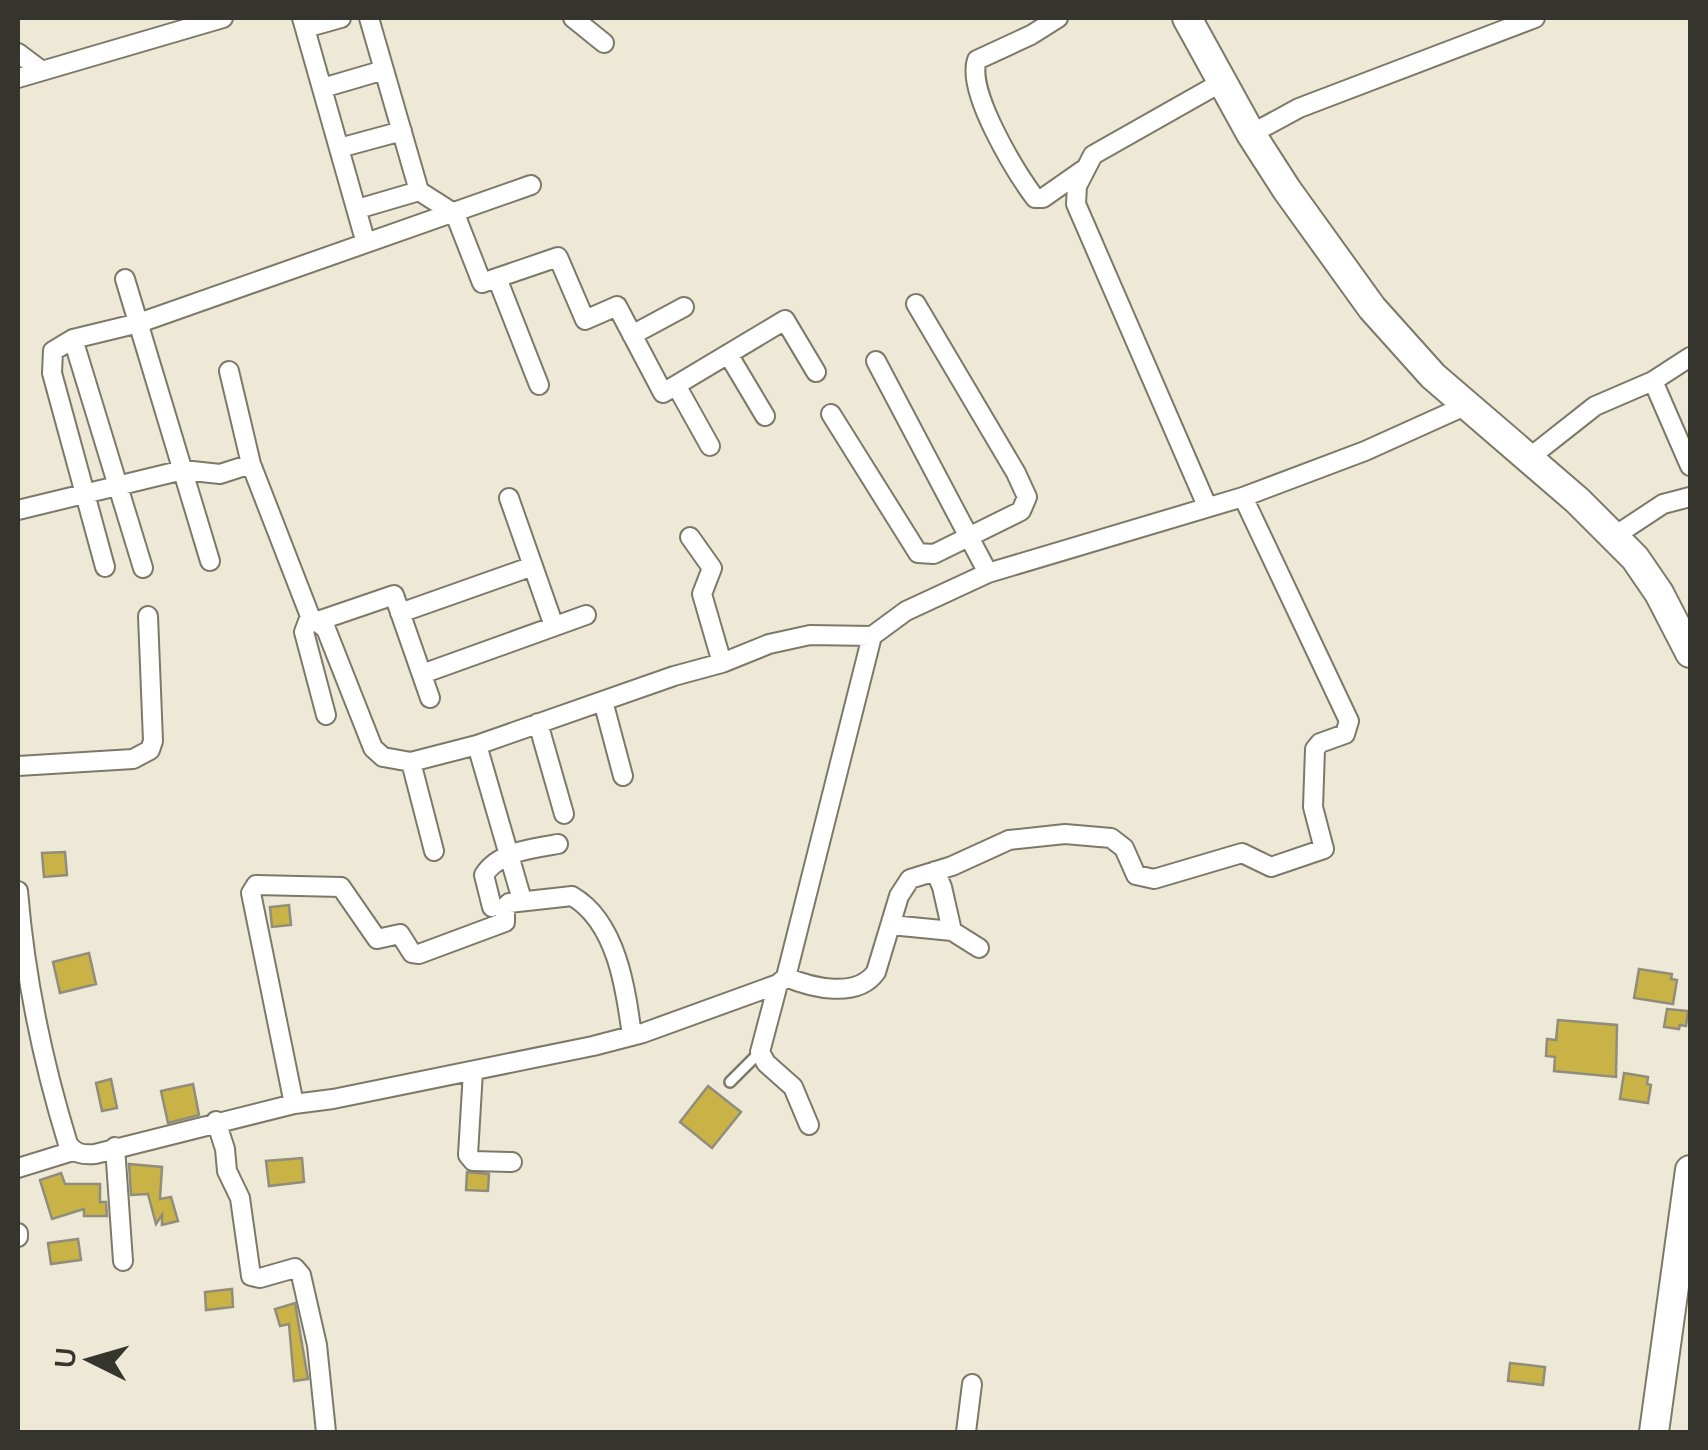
<svg xmlns="http://www.w3.org/2000/svg" width="1708" height="1450" font-family="Mulish,sans-serif">
<style>
.building{fill:#c9b246;stroke:#918d7c;stroke-width:2.5}
.lines{fill:none;stroke-linecap:round;stroke-linejoin:round}
.lane-casing{stroke:#7d7969;stroke-width:14}
.street-casing{stroke:#7d7969;stroke-width:22}
.secondary-casing{stroke:#7d7969;stroke-width:32}
.lane{stroke:#fff;stroke-width:9}
.street{stroke:#fff;stroke-width:18}
.secondary{stroke:#fff;stroke-width:28}
</style>
<rect width="100%" height="100%" fill="#ede9d6"/>
<path class="building" d="M65,852L67,875L44,877L42,853Z
M289,905L291,925L272,927L270,907Z
M89,953L96,984L60,993L53,962Z
M1639,969L1672,974L1671,979L1677,980L1673,1004L1634,998Z
M1667,1009L1688,1011L1686,1026L1680,1025L1679,1029L1664,1027Z
M1558,1020L1617,1025L1616,1077L1554,1071L1555,1057L1546,1056L1547,1039L1556,1040Z
M1624,1073L1648,1077L1647,1084L1651,1085L1648,1103L1620,1099Z
M111,1079L117,1108L102,1111L96,1083Z
M193,1084L199,1115L168,1123L161,1091Z
M708,1086L741,1112L712,1148L680,1122Z
M302,1158L304,1182L269,1186L266,1161Z
M129,1164L162,1167L160,1199L171,1197L178,1221L162,1225V1215L156,1224L148,1194L131,1195Z
M467,1172L489,1174L488,1191L466,1190Z
M61,1173L65,1184H100V1202H106L107,1216H84V1209L52,1219L40,1180Z
M78,1239L81,1260L51,1264L48,1243Z
M232,1289L233,1307L206,1310L205,1292Z
M295,1303L308,1379L294,1381L289,1324L280,1326L275,1309Z
M1510,1363L1545,1367L1543,1385L1508,1381Z"/>
<g class="lines">
<g class="lane-casing">
<path id="lane" d="M730,1082L760,1052"/>
</g>
<g class="street-casing">
<path id="street" d="M302,18L363,233
M369,18L419,191L455,214L482,283L558,257L585,320L617,306L663,393L785,320L816,372
M573,18L604,43
M1058,18L1031,35L977,60C966,91 1015,171 1035,198H1043L1083,170
M309,27L341,18
M18,53L42,71
M18,78L223,18
M326,87L384,70
M1251,134L1299,108L1535,18
M343,147L402,131
M361,208L419,191
M497,278L539,385
M125,279L210,561
M632,335L684,307
M73,339L143,568
M728,354L765,416
M876,361L988,573
M229,371L251,464
M1653,381L1690,466
M676,385L710,446
M831,414L918,553L934,554L1021,511L1027,497L1016,473L916,304
M1529,458L1595,406L1653,381L1690,357
M509,498L554,626
M1207,506L1076,204L1077,186L1093,155L1222,82
M18,510L183,470L220,474L251,464L310,616L326,629L373,748L383,757L411,762L477,745L674,676L722,663L769,644L810,635L872,636
M690,537L712,568L702,594L722,663
M1613,537L1663,504L1690,497
M105,567L52,373L53,351L73,339L139,323L531,185
M400,613L533,566
M310,616L304,632L326,715
M318,621L394,595L430,698
M422,674L586,615
M603,701L623,776
M538,723L564,814
M477,745L522,900
M411,762L434,851
M18,766L133,759L150,750L153,741L148,616
M935,871L942,887L952,931
M18,891C25,976 43,1063 68,1144C75,1154 83,1155 95,1154L294,1104L333,1099L593,1046L643,1033L778,984L786,977L872,636L906,611L988,573L1243,497L1365,451L1467,405
M492,907L484,875C498,852 533,848 558,844
M891,925L952,931L979,948
M786,977C812,988 857,999 876,972L899,896L910,879L952,866L1009,840L1065,834L1111,838L1124,848L1136,875L1154,879L1242,853L1271,867L1324,849L1313,807L1315,749L1320,743L1345,734L1349,721L1243,497
M778,984L760,1052L766,1063L793,1087L809,1125
M473,1071L468,1155L473,1161L512,1162
M294,1104L251,893L256,885L341,887L377,939L400,934L412,953L419,954L505,922V907L509,903L572,896C617,922 626,990 632,1036
M216,1121L225,1149L227,1171L240,1198L251,1276L260,1278L295,1268L301,1275L317,1345L326,1432
M115,1147L123,1261
M18,1168L73,1151
M18,1233V1237
M966,1432L972,1384"/>
</g>
<g class="secondary-casing">
<path id="secondary" d="M1187,18L1251,134L1287,190L1372,308L1433,376L1577,500L1635,558L1659,593L1690,653
M1654,1432L1690,1170"/>
</g>
<use href="#lane" class="lane"/>
<use href="#street" class="street"/>
<use href="#secondary" class="secondary"/>
</g>
<rect width="1708" height="1450" fill="none" stroke="#35342d" stroke-width="40"/>
<g transform="translate(90 1360) rotate(275)" stroke="#ede9d6" stroke-width="8" paint-order="stroke">
<path d="M0-8L18 38L0 25L-18 38Z" fill="#35342d"/>
<text y="-15" font-size="28" font-weight="bold" text-anchor="middle" fill="#35342d">U</text>
</g>
</svg>
